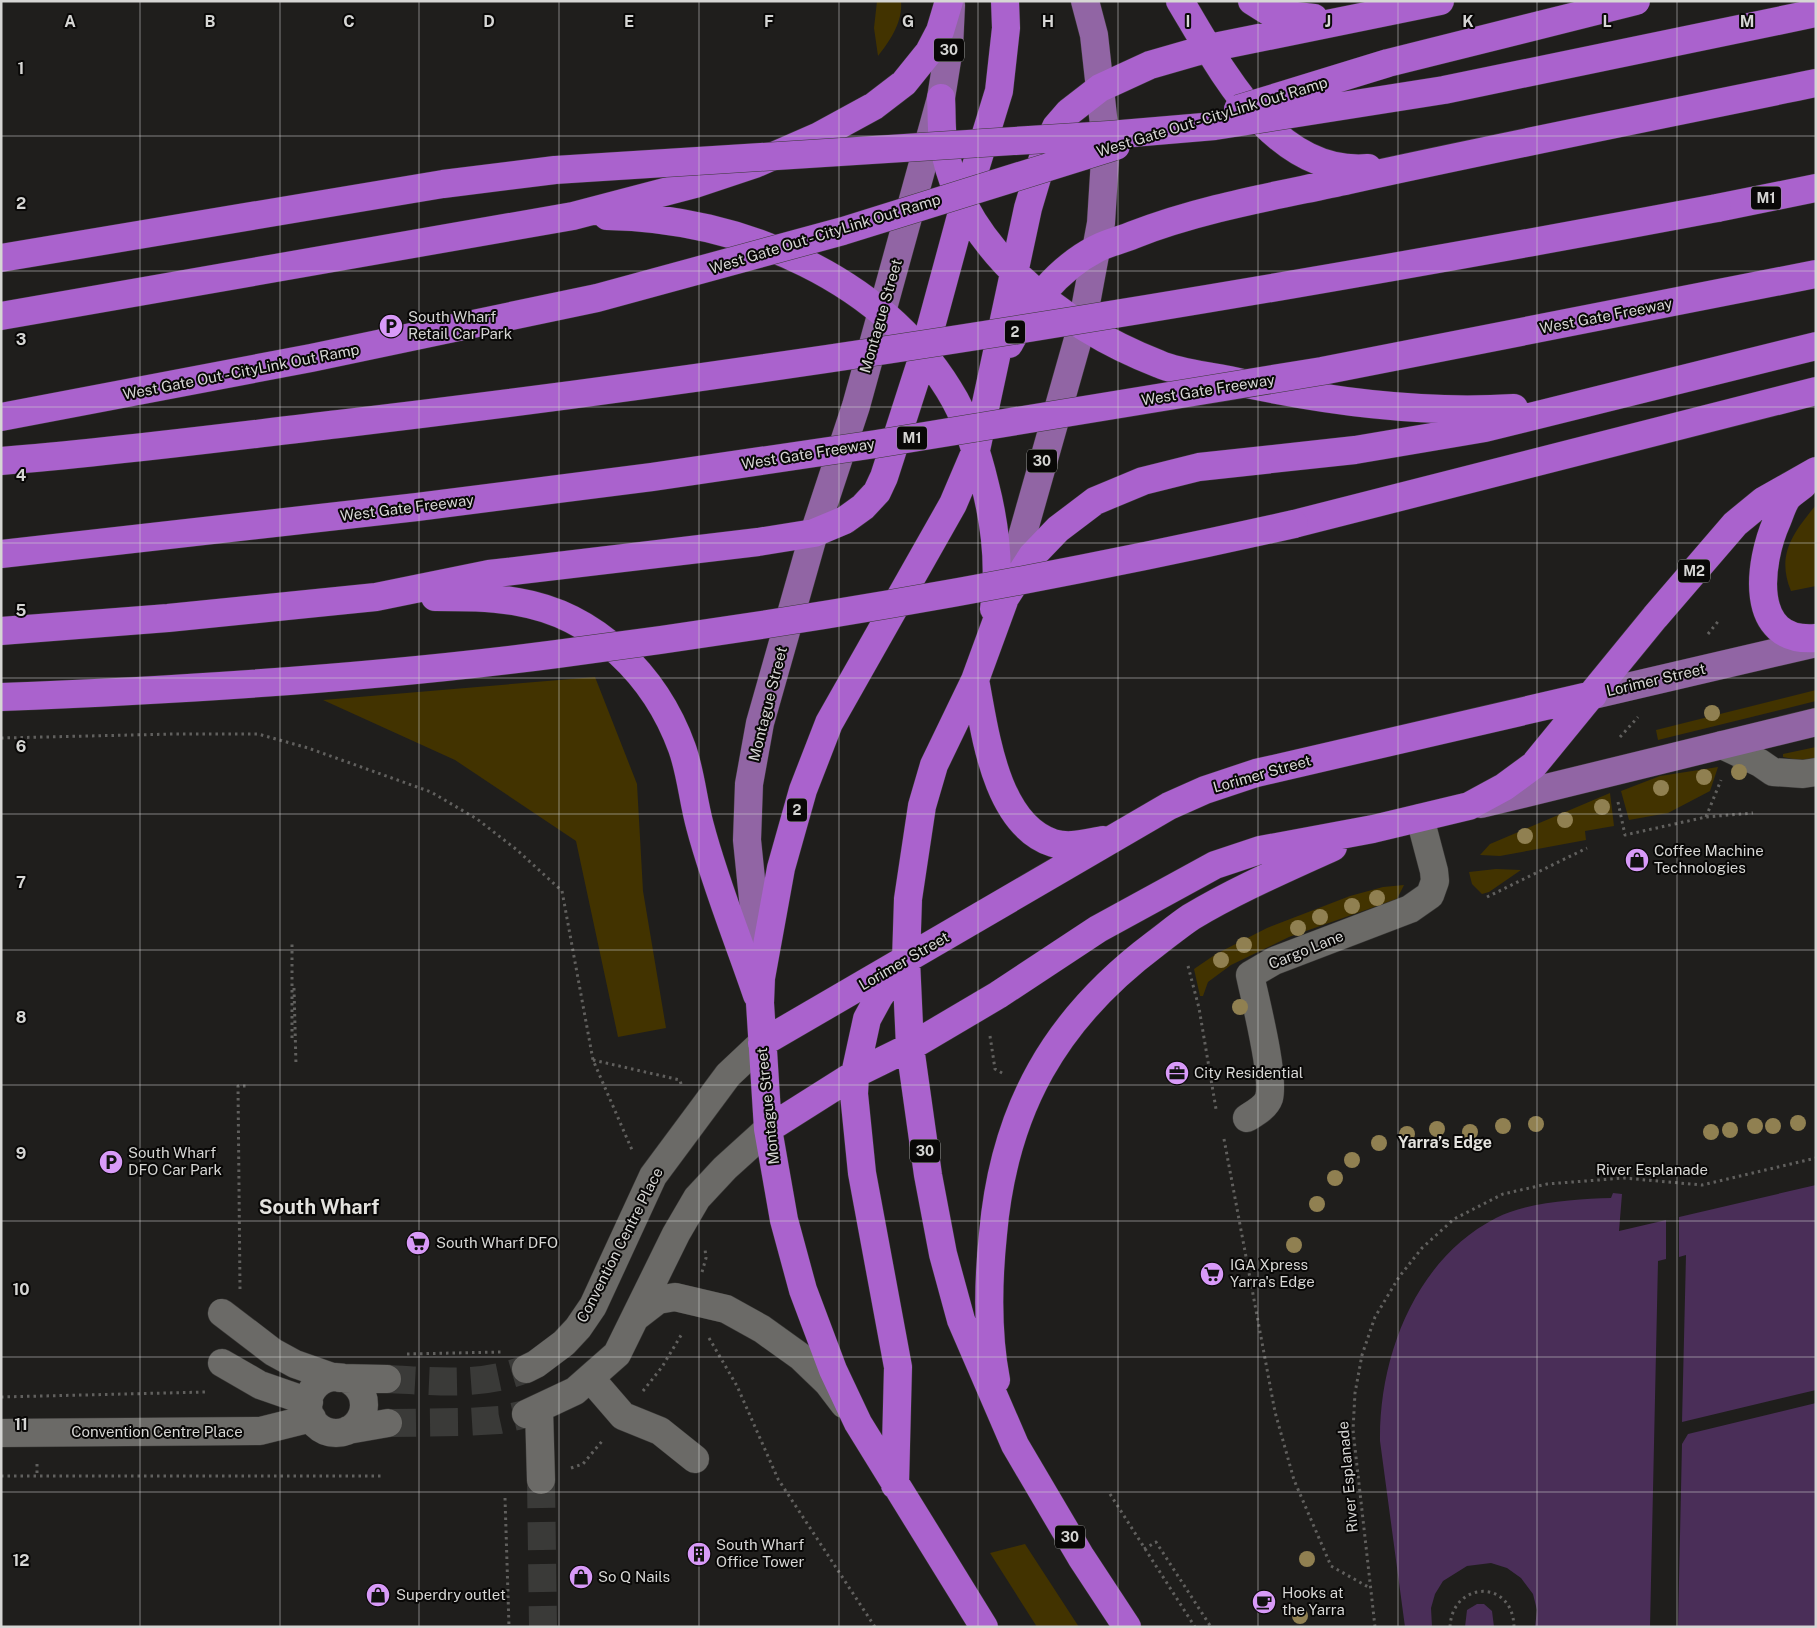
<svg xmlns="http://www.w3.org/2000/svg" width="1817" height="1628" font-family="'Public Sans',sans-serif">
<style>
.green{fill:#423300}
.water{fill:#4a2e58}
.pier{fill:#1f1e1c}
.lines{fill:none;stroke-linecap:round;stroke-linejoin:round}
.minor-tunnel{stroke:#3a3a38;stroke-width:28;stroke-dasharray:28 14;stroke-linecap:butt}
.minor-casing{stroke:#3a3937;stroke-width:29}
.major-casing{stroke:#3a3937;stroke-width:29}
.highway-casing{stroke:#3a3937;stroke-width:29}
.path{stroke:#61605e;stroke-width:3;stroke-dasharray:2.5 4;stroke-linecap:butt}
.minor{stroke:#6b6a67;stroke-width:28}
.major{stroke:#9165a4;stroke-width:28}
.highway{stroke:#aa62cd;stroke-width:28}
.highway-bridge-casing{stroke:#3a3937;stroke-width:29;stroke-linecap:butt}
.highway-bridge{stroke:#aa62cd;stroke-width:28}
.tree{fill:#908051}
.grid{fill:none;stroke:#d6d6d4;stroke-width:1;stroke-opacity:0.55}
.labels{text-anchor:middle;stroke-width:4;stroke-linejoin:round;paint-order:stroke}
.shield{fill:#090807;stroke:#989896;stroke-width:1}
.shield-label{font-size:14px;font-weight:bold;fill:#d6d6d4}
.street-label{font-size:15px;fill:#d6d6d4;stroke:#090807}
.poi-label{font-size:15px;fill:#d6d6d4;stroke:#090807;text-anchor:start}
.neighbourhood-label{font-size:16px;font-weight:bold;fill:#e3e2de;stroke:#090807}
.district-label{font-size:20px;font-weight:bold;fill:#e3e2de;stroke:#090807}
.grid-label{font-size:16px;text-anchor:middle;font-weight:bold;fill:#d6d6d4;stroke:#090807;stroke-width:4;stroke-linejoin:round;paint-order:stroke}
</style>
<rect width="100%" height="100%" fill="#1f1e1c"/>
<path class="green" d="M877,1H901C903,22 890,41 878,56L874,28Z
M1816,505V586L1791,591C1776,555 1793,533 1816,505Z
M595,677L637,784L643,891L666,1028L618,1037L576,841L455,760L323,700Z
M1816,690V701L1658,740L1656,730Z
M1816,747V764L1783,757V754Z
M1718,767L1710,791L1668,813L1629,820L1621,791L1660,776Z
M1610,793L1614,826L1585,831L1586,840L1500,856L1480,855L1490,844Z
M1496,869L1521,870L1489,892L1482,894L1472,884L1469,872Z
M1404,885L1397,899L1289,937L1231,965L1208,982L1203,996H1200L1194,969L1216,954L1267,928L1350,896L1383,887Z
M1025,1544L1077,1624L1079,1627H1037L990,1553Z"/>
<path class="water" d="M1816,1185V1627H1405L1380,1441C1379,1355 1416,1259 1496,1218C1527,1202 1577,1199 1611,1198L1613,1193L1622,1194L1619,1231Z"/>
<path class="pier" d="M1679,1216V1257L1686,1255L1682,1422L1816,1390V1403L1688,1434L1682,1444L1678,1627H1650L1658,1261L1666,1259V1219Z
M1491,1563L1507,1568L1521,1578L1533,1594L1537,1610L1535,1627H1494L1492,1611L1484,1604H1477L1467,1610L1465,1627H1432L1431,1608L1435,1594L1443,1581L1467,1566Z"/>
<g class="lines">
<path class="minor-tunnel" d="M387,1379C437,1381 479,1387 526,1369
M388,1423L466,1422L499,1420L526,1414
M541,1480L543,1627"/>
<g class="minor-casing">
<path id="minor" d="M1722,745L1760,763L1773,772L1803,774L1816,772
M1247,1118C1255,1113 1266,1107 1269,1098C1275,1076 1255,999 1250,975L1274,961L1410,909L1430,895L1435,881L1434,871L1420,818
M222,1313L273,1352L295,1364L332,1377
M636,1317L658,1300L675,1297L726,1309L762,1329L801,1357L828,1383L844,1404
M222,1363L260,1385L309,1402
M526,1369L536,1364L564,1343L578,1328L593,1306L653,1176L728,1075L762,1043
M308 1405a28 28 0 1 1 56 0a28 28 0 1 1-56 0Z
M340,1378L387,1379
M591,1379L623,1416L660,1431L695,1459
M539,1409L541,1480
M526,1414L575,1391L617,1354L676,1234L697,1198L725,1168L768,1129
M348,1430L388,1423
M1,1433L260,1431L312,1418"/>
</g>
<g class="major-casing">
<path id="major" d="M1006,593L1082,325L1101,223L1106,143L1094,35L1085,1
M1593,695L1816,643
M1481,804L1816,722
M760,967L747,840L749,784L760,723L814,533L856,406L941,98L949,48L951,5"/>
</g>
<g class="highway-casing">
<path id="highway" d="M1180,1C1221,69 1274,176 1368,168
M1252,1L1271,13L1314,18
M941,98C942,112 941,126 943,140C958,248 1064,327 1159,364C1180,373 1206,375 1229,380C1322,401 1418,414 1514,408
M1717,208L1816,188
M607,216C741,218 886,278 955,400C969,426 978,456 985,485C995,524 1000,569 994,609
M1,316L573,216L695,184L755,164L819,136L874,106L904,83L929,52L940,31L949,1
M1009,344C1028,307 1057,269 1096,249C1107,243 1121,240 1133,235C1202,208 1276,196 1349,180C1504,146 1660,115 1816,83
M1803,485C1798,489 1792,493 1788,497C1783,503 1780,514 1777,521C1759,561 1747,644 1816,638
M1294,524L1816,391
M435,597C462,597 490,597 518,602C596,615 656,676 682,748C691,773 693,801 700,826C715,883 738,939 757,995
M1,631L168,618L376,597L489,574L758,542L814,533L845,520L863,507L877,492L884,477L923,356L964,205L999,91L1006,28L1005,1
M975,680C985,731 995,824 1053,843C1069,848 1088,843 1103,840
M762,1043L1169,806L1205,790L1256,773L1593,695
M768,1129L855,1074L910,1047L998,995L1098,929L1215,865L1260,850L1373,829L1469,806L1504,787L1534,765L1655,617L1735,524L1763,501L1816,471
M996,1380C987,1333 988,1282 993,1234C1004,1109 1055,1019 1155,944C1167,935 1179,925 1191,917C1236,890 1285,869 1333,847
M895,1485L898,1367L862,1173L854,1094L855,1074L867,1019L879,997L899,968
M984,1627L858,1423L833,1370L803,1290L784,1220L768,1129L760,1003L761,978L781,868L803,790L829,723L953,504L976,450L1028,208L1045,151L1056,127L1069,112L1100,88L1150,65L1209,48L1440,1
M1127,1627L1081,1557L1015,1445L961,1320L943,1254L928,1175L910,1047L906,960L908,899L922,806L934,765L975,680L1005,598L1032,556L1058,529L1095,501L1143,481L1199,467L1355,450L1485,428L1816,346"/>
</g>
<path class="path" d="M1708,634L1720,619
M1620,737L1638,717
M1,738L175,734H258L308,748L431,792L477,819L517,850L562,891L593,1060L632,1150
M1618,802L1625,835L1706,817L1753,813
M1706,817L1721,780
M1487,897L1587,848
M1188,966L1199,1008L1216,1109
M294,988L296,1065
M990,1036L995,1069L1004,1074
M292,1038V944
M593,1060L680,1080L681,1084
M1224,1139L1275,1412L1294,1480L1331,1566L1370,1588
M702,1272L706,1258L705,1249
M240,1289L238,1086H249
M709,1338L737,1386L778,1479L875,1627
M407,1354L501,1352
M643,1391L662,1367L683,1332
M1,1397L207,1392
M37,1464V1476
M571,1468L583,1464L603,1440
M1,1476H384
M1110,1494L1195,1627
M505,1498L509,1627
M1144,1549L1156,1542L1211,1627
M1375,1627L1353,1430L1355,1393L1362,1355L1375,1317L1399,1277L1422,1248L1454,1219L1503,1194L1547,1184L1624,1178L1702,1185L1816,1158
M1450,1627C1452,1581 1513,1578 1514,1627"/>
<use href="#minor" class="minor"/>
<use href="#major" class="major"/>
<use href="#highway" class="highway"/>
<g class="highway-bridge-casing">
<path id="highway-bridge" d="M1238,109L1388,63L1636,1
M1,258L443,184L555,170L1109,135L1215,126L1444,90L1816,13
M1,417L311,358L597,298L843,231L1116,146
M1,461C114,452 227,437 339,424C801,370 1260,294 1717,208
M1,554L417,507L652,477L876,444L1322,371L1816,274
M1,697C187,690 373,678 557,654C805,622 1050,579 1294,524"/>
</g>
<use href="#highway-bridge" class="highway-bridge"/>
</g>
<g class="tree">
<circle cx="1712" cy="713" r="8"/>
<circle cx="1739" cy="772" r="8"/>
<circle cx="1704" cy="777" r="8"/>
<circle cx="1661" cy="788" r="8"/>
<circle cx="1602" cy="807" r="8"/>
<circle cx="1565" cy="820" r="8"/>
<circle cx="1525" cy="836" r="8"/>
<circle cx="1377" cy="898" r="8"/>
<circle cx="1352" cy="906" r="8"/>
<circle cx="1320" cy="917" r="8"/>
<circle cx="1298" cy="928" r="8"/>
<circle cx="1244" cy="945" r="8"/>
<circle cx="1221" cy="960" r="8"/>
<circle cx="1240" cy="1007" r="8"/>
<circle cx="1798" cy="1123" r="8"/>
<circle cx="1536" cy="1124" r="8"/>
<circle cx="1503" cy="1126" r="8"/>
<circle cx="1755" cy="1126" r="8"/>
<circle cx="1773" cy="1126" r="8"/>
<circle cx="1437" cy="1129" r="8"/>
<circle cx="1730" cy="1130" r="8"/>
<circle cx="1470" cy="1132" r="8"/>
<circle cx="1711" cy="1132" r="8"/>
<circle cx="1407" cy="1134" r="8"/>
<circle cx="1379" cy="1143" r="8"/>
<circle cx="1352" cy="1160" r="8"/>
<circle cx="1335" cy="1178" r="8"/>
<circle cx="1317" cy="1204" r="8"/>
<circle cx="1294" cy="1245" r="8"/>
<circle cx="1307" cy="1559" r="8"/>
<circle cx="1300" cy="1616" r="8"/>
</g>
<path class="grid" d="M140,1V1627M280,1V1627M419,1V1627M559,1V1627M699,1V1627M839,1V1627M978,1V1627M1118,1V1627M1258,1V1627M1398,1V1627M1537,1V1627M1677,1V1627M1,136H1816M1,271H1816M1,407H1816M1,543H1816M1,678H1816M1,814H1816M1,950H1816M1,1085H1816M1,1221H1816M1,1357H1816M1,1492H1816"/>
<defs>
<g id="parking-disc" transform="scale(1.25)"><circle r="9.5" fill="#d89af8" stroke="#090807"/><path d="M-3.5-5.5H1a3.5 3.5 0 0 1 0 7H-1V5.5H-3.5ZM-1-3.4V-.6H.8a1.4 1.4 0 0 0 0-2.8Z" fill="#111"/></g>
<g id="shop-disc" transform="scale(1.25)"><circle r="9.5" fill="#d89af8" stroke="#090807"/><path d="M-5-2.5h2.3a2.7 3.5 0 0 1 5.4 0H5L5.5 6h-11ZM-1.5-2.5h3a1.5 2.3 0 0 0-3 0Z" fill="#111"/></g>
<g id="office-disc" transform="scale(1.25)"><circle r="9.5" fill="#d89af8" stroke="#090807"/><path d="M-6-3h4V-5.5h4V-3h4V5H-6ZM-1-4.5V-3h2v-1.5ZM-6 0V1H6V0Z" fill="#111"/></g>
<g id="supermarket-disc" transform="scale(1.25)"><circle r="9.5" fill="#d89af8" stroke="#090807"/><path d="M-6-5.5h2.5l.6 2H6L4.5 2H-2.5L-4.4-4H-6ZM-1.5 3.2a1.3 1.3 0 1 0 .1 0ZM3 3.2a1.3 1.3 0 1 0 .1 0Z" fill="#111"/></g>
<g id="building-disc" transform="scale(1.25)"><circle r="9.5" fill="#d89af8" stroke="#090807"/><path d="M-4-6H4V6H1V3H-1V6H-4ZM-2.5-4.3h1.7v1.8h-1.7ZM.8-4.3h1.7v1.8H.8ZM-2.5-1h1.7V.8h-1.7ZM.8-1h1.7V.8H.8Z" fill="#111"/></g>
<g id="cafe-disc" transform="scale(1.25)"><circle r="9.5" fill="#d89af8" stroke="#090807"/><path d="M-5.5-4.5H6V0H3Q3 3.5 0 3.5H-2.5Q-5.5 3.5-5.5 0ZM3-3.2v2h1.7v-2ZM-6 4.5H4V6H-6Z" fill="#111"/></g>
</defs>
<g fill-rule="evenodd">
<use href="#parking-disc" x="391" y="326"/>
<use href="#shop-disc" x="1637" y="860"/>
<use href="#office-disc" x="1177" y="1073"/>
<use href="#parking-disc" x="111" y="1162"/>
<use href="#supermarket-disc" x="418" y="1243"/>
<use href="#supermarket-disc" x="1212" y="1274"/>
<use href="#building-disc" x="699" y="1554"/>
<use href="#shop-disc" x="581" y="1577"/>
<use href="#shop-disc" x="378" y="1595"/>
<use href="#cafe-disc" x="1264" y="1602"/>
</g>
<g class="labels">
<g class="shield">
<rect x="934" y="38.5" width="30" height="23" rx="4"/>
<rect x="1751" y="186.5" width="30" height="23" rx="4"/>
<rect x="1005" y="320.5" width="20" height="23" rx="4"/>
<rect x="897" y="426.5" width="30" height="23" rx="4"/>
<rect x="1027" y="449.5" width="30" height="23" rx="4"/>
<rect x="1678" y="559.5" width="32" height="23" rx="4"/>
<rect x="787" y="798.5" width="20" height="23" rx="4"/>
<rect x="910" y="1139.5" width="30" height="23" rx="4"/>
<rect x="1055" y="1525.5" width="30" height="23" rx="4"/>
</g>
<g class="shield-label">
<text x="949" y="55">30</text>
<text x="1766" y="203">M1</text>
<text x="1015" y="337">2</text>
<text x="912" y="443">M1</text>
<text x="1042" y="466">30</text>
<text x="1694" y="576">M2</text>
<text x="797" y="815">2</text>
<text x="925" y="1156">30</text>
<text x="1070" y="1542">30</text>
</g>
<g class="street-label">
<text transform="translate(1212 117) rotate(-17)" y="5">West Gate Out - CityLink Out Ramp</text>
<text transform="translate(825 234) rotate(-17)" y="5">West Gate Out - CityLink Out Ramp</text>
<text transform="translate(881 316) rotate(-74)" y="5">Montague Street</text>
<text transform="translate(1606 316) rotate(-11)" y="5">West Gate Freeway</text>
<text transform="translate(241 372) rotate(-11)" y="5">West Gate Out - CityLink Out Ramp</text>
<text transform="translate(1208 390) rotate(-9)" y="5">West Gate Freeway</text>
<text transform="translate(808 454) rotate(-9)" y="5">West Gate Freeway</text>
<text transform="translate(407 508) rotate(-7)" y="5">West Gate Freeway</text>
<text transform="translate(1656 680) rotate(-13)" y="5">Lorimer Street</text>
<text transform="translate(768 704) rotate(-76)" y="5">Montague Street</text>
<text transform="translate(1262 774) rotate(-16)" y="5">Lorimer Street</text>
<text transform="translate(1306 950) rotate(-22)" y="5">Cargo Lane</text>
<text transform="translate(904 961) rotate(-30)" y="5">Lorimer Street</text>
<text transform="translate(768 1106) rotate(-96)" y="5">Montague Street</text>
<text x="1652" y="1175">River Esplanade</text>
<text transform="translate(620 1245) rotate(-63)" y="5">Convention Centre Place</text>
<text x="157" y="1437">Convention Centre Place</text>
<text transform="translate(1348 1477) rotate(-95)" y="5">River Esplanade</text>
</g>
<g class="poi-label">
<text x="408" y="322">South Wharf<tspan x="408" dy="17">Retail Car Park</tspan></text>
<text x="1654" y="856">Coffee Machine<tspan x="1654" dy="17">Technologies</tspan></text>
<text x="1194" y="1078">City Residential</text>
<text x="128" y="1158">South Wharf<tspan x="128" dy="17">DFO Car Park</tspan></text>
<text x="436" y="1248">South Wharf DFO</text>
<text x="1230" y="1270">IGA Xpress<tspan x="1230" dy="17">Yarra's Edge</tspan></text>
<text x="716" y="1550">South Wharf<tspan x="716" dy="17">Office Tower</tspan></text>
<text x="598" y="1582">So Q Nails</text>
<text x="1282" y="1598">Hooks at<tspan x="1282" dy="17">the Yarra</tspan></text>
<text x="396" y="1600">Superdry outlet</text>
</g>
<g class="neighbourhood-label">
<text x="1445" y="1148">Yarra’s Edge</text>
</g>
<g class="district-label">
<text x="319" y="1214">South Wharf</text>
</g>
</g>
<g class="grid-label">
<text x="70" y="27">A</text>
<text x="210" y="27">B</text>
<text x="349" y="27">C</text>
<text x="489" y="27">D</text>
<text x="629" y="27">E</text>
<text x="769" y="27">F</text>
<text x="908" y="27">G</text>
<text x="1048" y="27">H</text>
<text x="1188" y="27">I</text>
<text x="1328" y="27">J</text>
<text x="1468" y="27">K</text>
<text x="1607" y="27">L</text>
<text x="1747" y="27">M</text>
<text x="21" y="74">1</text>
<text x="21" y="209">2</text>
<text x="21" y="345">3</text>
<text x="21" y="481">4</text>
<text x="21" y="616">5</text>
<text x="21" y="752">6</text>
<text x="21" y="888">7</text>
<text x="21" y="1023">8</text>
<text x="21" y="1159">9</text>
<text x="21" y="1295">10</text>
<text x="21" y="1430">11</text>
<text x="21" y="1566">12</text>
</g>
<rect width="1817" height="1628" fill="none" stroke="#d6d6d4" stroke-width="5"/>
</svg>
